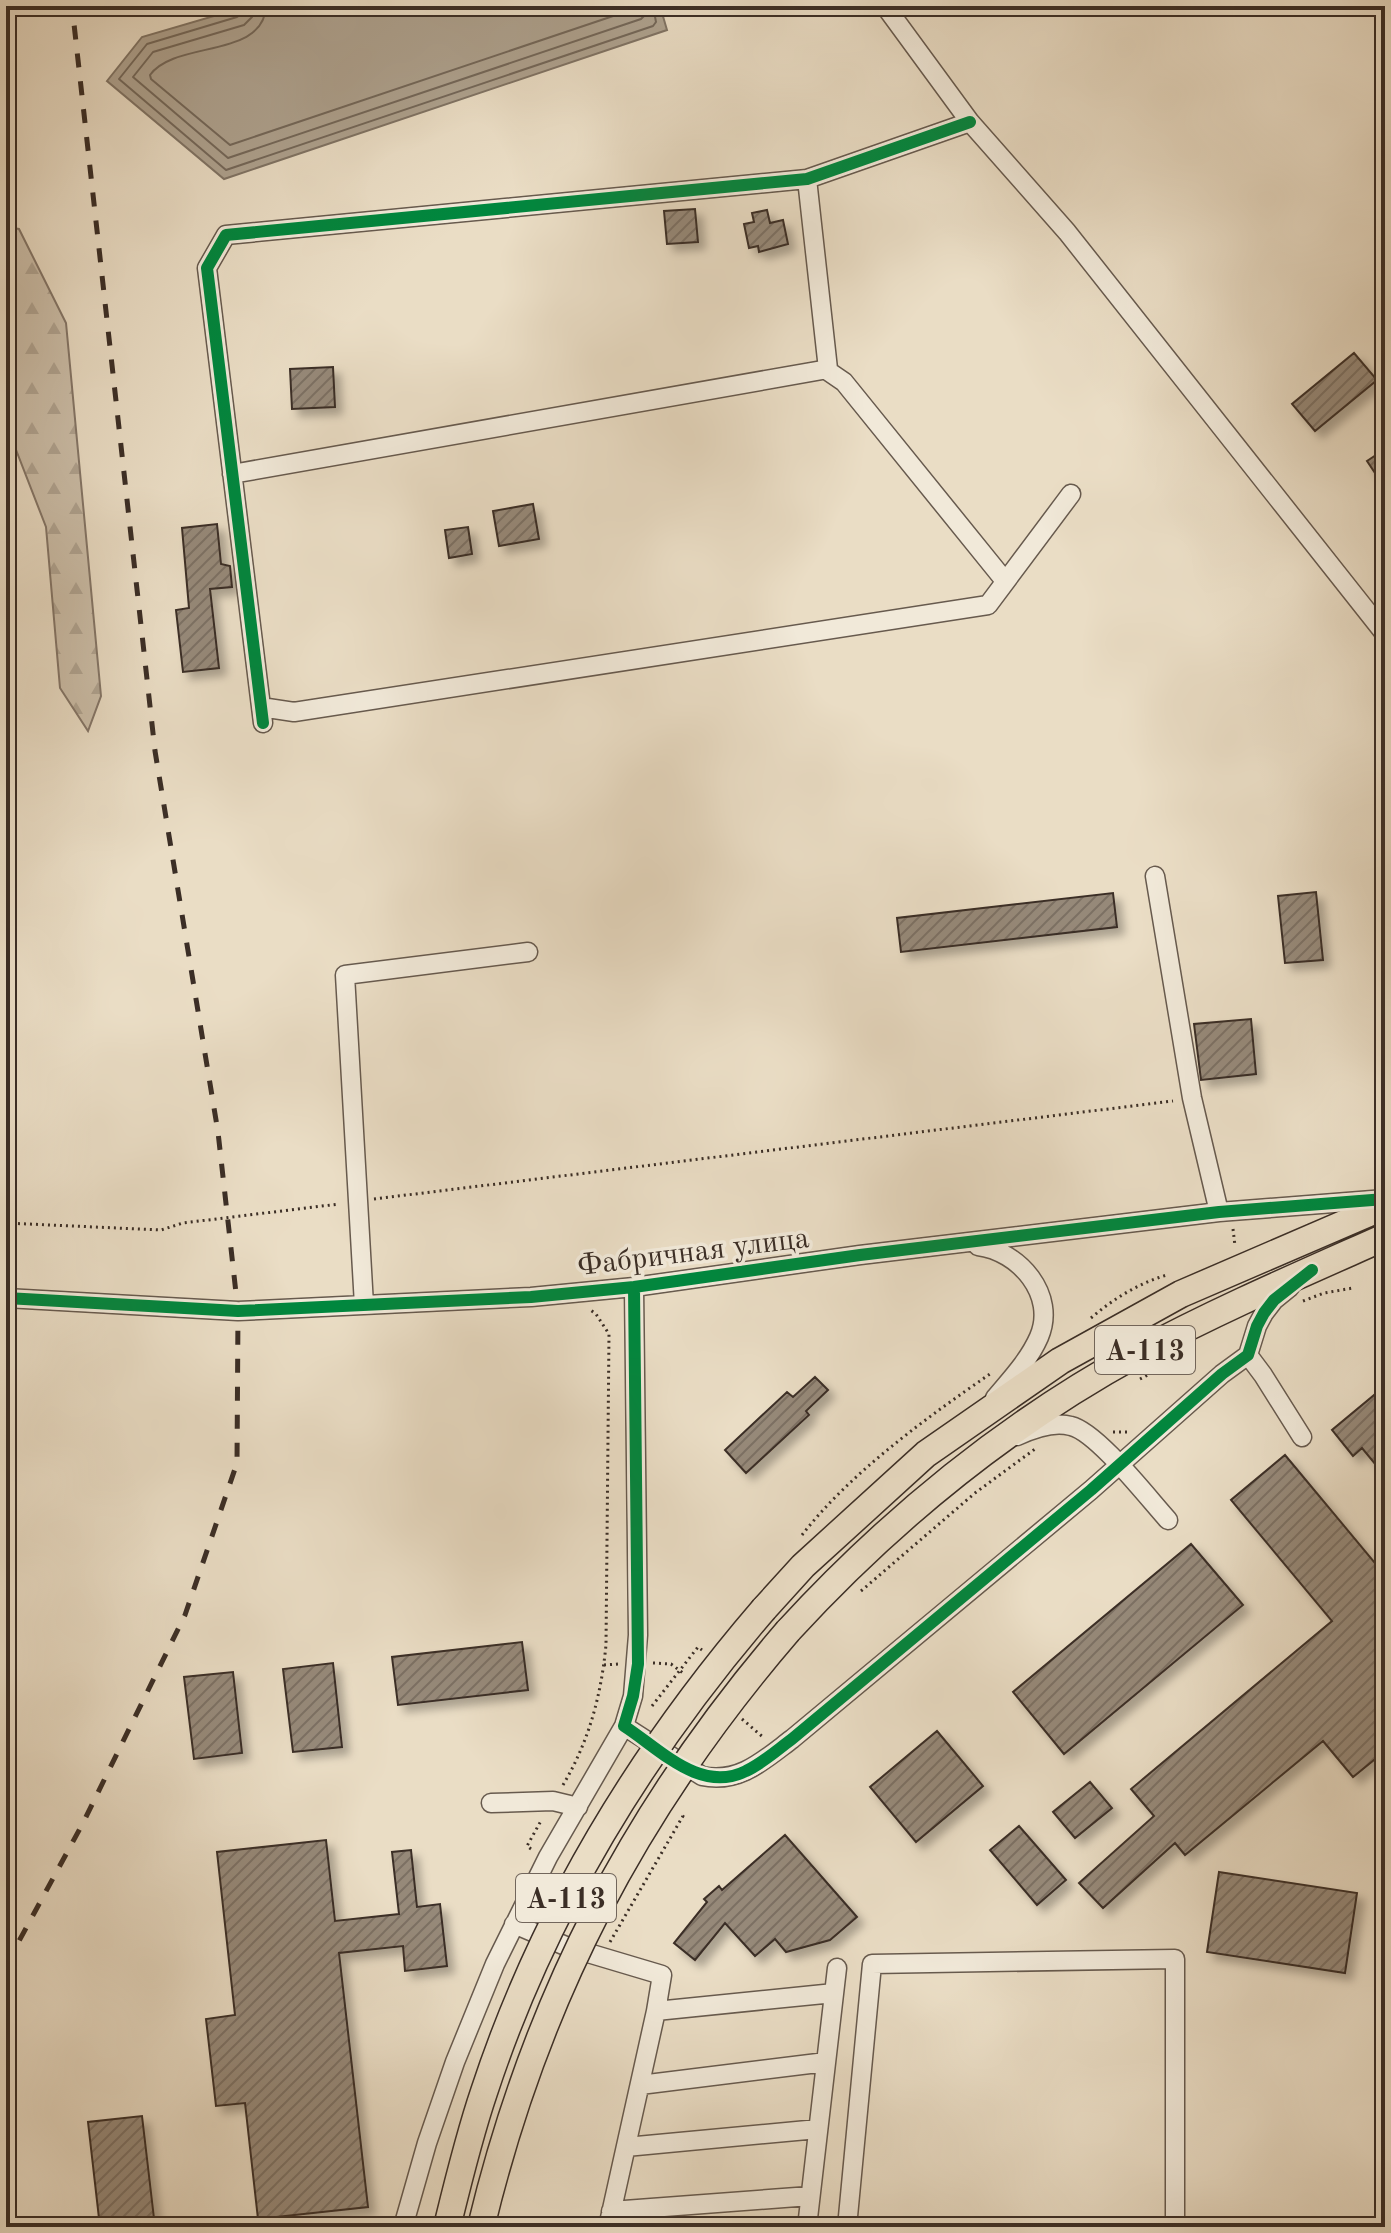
<svg xmlns="http://www.w3.org/2000/svg" width="1391" height="2233" font-family="'Old Standard TT',serif">
<style>
.forest{fill:url(#forest-firs);stroke:#847668;stroke-width:2}
.water{fill:#aea28f;stroke:#807465;stroke-width:2}
.lines{fill:none;stroke-linecap:round;stroke-linejoin:round}
.shore{stroke:#74685a;stroke-width:2}
.building{fill:url(#building-hatch);stroke:#3b2e26;stroke-width:2;filter:url(#shadow)}
.minor-casing{stroke:#675a4e;stroke-width:21}
.highway-casing{stroke:#3b2e26;stroke-width:29}
.path{stroke:#3b2e26;stroke-width:3;stroke-dasharray:2 4;stroke-linecap:butt}
.minor{stroke:#f1e9d9;stroke-width:18}
.highway{stroke:#eaddc5;stroke-width:26}
.rail{stroke:#3b2e26;stroke-width:5;stroke-dasharray:14 14;stroke-linecap:butt}
.highway-bridge-casing{stroke:#3b2e26;stroke-width:29;stroke-linecap:butt}
.path-bridge{stroke:#3b2e26;stroke-width:3;stroke-dasharray:2 4;stroke-linecap:butt}
.highway-bridge{stroke:#eaddc5;stroke-width:26}
.cycleway-casing{stroke:#f1e9d9;stroke-width:17}
.cycleway{stroke:#00873e;stroke-width:12}
.labels{text-anchor:middle;stroke-width:7;stroke-linejoin:round;paint-order:stroke}
.shield{fill:#f1e9d9;stroke:#72665c;stroke-width:2}
.shield-label{font-size:28px;font-weight:bold;fill:#3b2e26}
.street-label{font-size:30px;fill:#3b2e26;stroke:#f1e9d9}
</style>
<defs>
<pattern id="forest-firs" width="22" height="20" patternUnits="userSpaceOnUse" patternTransform="scale(2)"><rect width="22" height="20" fill="#ccbfaa"/><path d="M5 1l3.5 6h-7zM16 11l3.5 6h-7z" fill="#b0a492"/></pattern>
<pattern id="building-hatch" width="6" height="6" patternUnits="userSpaceOnUse" patternTransform="scale(2)"><rect width="6" height="6" fill="#968979"/><path d="M-1 1l2-2M0 6l6-6M5 7l2-2" fill="none" stroke="#7c7063"/></pattern>
<filter id="shadow"><feDropShadow dx="7" dy="7" stdDeviation="4" flood-color="#0004"/></filter>
</defs>
<rect width="100%" height="100%" fill="#eaddc5"/>
<filter id="stains"><feTurbulence type="fractalNoise" baseFrequency=".0025" numOctaves="4"/><feColorMatrix values="0 0 0 0 .2 0 0 0 0 .09 0 0 0 0 .02 0 0 0 .5 -.17"/></filter>
<radialGradient id="worn" r=".72"><stop offset=".6" stop-color="#630" stop-opacity="0"/><stop offset="1" stop-color="#630" stop-opacity=".3"/></radialGradient>
<path class="forest" d="M6,227L19,229L66,323L101,696L88,731L60,688L46,527L6,424Z"/>
<path class="water" d="M248,6H660L667,30L224,179L107,81L142,37Z"/>
<g class="lines">
<path class="shore" d="M244,6L243,13L237,17L147,44L119,79L226,170L653,26L656,22L653,6
M254,6L252,17L244,25L153,52L133,77L228,158L641,19L644,16L643,6
M266,6C264,59 175,40 150,75L151,79L230,145L628,11L631,6"/>
</g>
<path class="building" d="M695,209L698,242L667,244L664,211Z
M767,210L770,223L783,220L788,244L759,252L758,246L749,248L744,224L754,222L752,213Z
M1354,353L1377,380L1315,431L1292,404Z
M333,367L335,407L292,409L290,369Z
M1385,449V488L1367,461Z
M533,504L539,539L499,546L493,511Z
M217,524L221,564L230,566L232,587L210,589L219,668L183,672L176,610L189,608L182,528Z
M468,527L472,554L449,558L445,530Z
M1316,892L1323,960L1285,963L1278,896Z
M1113,893L1117,927L901,952L897,918Z
M1251,1019L1256,1074L1201,1080L1194,1024Z
M815,1377L828,1390L806,1411L809,1415L746,1473L725,1450L787,1392L793,1397Z
M1385,1386V1476L1362,1448L1353,1456L1332,1430Z
M1285,1455L1385,1575V1751L1353,1777L1323,1741L1185,1855L1175,1843L1103,1908L1079,1883L1154,1816L1131,1789L1332,1621L1231,1500Z
M1191,1544L1243,1605L1064,1754L1013,1692Z
M522,1642L528,1690L398,1705L392,1657Z
M333,1663L342,1747L293,1752L283,1669Z
M233,1672L242,1753L194,1759L184,1677Z
M937,1731L983,1786L916,1842L870,1787Z
M1090,1782L1112,1808L1075,1838L1053,1812Z
M1019,1826L1066,1880L1037,1905L990,1850Z
M785,1835L857,1917L830,1940L786,1952L775,1939L755,1956L725,1923L695,1960L674,1943L707,1902L704,1899L719,1886L722,1890Z
M326,1840L335,1921L399,1914L392,1852L411,1850L417,1907L440,1904L447,1966L405,1971L403,1946L339,1953L368,2207L258,2219L245,2103L216,2106L206,2019L235,2015L217,1852Z
M1219,1872L1357,1893L1345,1973L1207,1952Z
M142,2116L155,2227H100L88,2122Z"/>
<g class="lines">
<g class="minor-casing">
<path id="minor" d="M885,6L970,122L1067,232L1385,634
M825,369L844,382L1005,581
M232,474L828,369L807,179
M261,707L294,712L988,605L1071,494
M263,723L207,268L226,235L807,179L970,122
M1155,876L1192,1098L1219,1212
M978,1246C1019,1251 1057,1295 1039,1337C1029,1360 1011,1379 995,1398
M6,1298L238,1311L531,1297L634,1287L860,1255L1219,1212L1385,1199
M364,1305L345,975L528,952
M1248,1355L1263,1375L1302,1437
M1017,1436C1032,1429 1054,1421 1071,1426C1097,1432 1148,1498 1168,1520
M624,1726L702,1776C739,1784 764,1760 792,1739L1091,1490L1222,1374L1248,1355L1257,1326L1264,1313L1274,1300L1290,1287
M491,1803L553,1801L578,1807
M514,1924L568,1947L662,1975L656,2011
M640,2085L826,2062
M626,2147L818,2129
M611,2211L810,2196
M403,2227L427,2143L455,2062L495,1964L548,1857L624,1726L633,1696L638,1635L634,1287
M608,2227L656,2011L834,1993
M807,2227L837,1968
M847,2227L872,1964L1175,1959V2227"/>
</g>
<g class="highway-casing">
<path id="highway" d="M764,1609L803,1566L926,1454L1060,1361L1181,1294L1385,1206
M788,1631C889,1521 1006,1425 1138,1353C1218,1310 1302,1274 1385,1237"/>
</g>
<path class="path" d="M374,1199L1173,1101
M6,1223L161,1230L183,1223L339,1204
M1233,1229L1235,1246
M1303,1301L1324,1293L1353,1288
M1091,1318C1113,1299 1139,1283 1167,1275
M1140,1379L1190,1353
M1113,1432H1129
M802,1535C850,1473 926,1418 990,1374
M861,1591L975,1493L1035,1449
M653,1663L671,1664L683,1673
M604,1665L618,1664
M742,1719L764,1738
M563,1785C589,1741 601,1696 606,1645L609,1334L596,1314L589,1309
M531,1849L527,1846L542,1819
M610,1942L683,1816L681,1814"/>
<use href="#minor" class="minor"/>
<use href="#highway" class="highway"/>
<path class="rail" d="M6,1965L83,1823L185,1615L237,1463L238,1311L218,1132L155,751L72,6"/>
<g class="highway-bridge-casing">
<path id="highway-bridge" d="M447,2227C458,2182 469,2136 484,2092C543,1912 641,1752 764,1609
M481,2227C536,1998 635,1809 788,1631"/>
</g>
<path class="path-bridge" d="M652,1706L698,1647L702,1650"/>
<use href="#highway-bridge" class="highway-bridge"/>
<g class="cycleway-casing">
<path id="cycleway" d="M263,723L207,268L226,235L807,179L970,122
M634,1287L638,1664L633,1696L624,1726C660,1749 700,1794 746,1771C763,1763 777,1750 792,1739L1091,1490L1222,1374L1248,1355L1257,1326L1264,1313L1274,1300L1312,1270
M6,1298L238,1311L531,1297L634,1287L860,1255L1219,1212L1385,1199"/>
</g>
<use href="#cycleway" class="cycleway"/>
</g>
<g class="labels">
<g class="shield">
<rect x="1095" y="1326" width="100" height="48" rx="6"/>
<rect x="516" y="1874" width="100" height="48" rx="6"/>
</g>
<g class="shield-label">
<text x="1145" y="1360">А-113</text>
<text x="566" y="1908">А-113</text>
</g>
<g class="street-label">
<text transform="translate(693 1251) rotate(-7)" y="10">Фабричная улица</text>
</g>
</g>
<rect width="1391" height="2233" fill="none" stroke="#eaddc5" stroke-width="32"/>
<rect x="8" y="8" width="1375" height="2217" fill="none" stroke="#3b2e26" stroke-width="4"/>
<rect x="16" y="16" width="1359" height="2201" fill="none" stroke="#3b2e26" stroke-width="2"/>
<rect width="100%" height="100%" filter="url(#stains)"/>
<rect width="100%" height="100%" fill="url(#worn)"/>
</svg>
